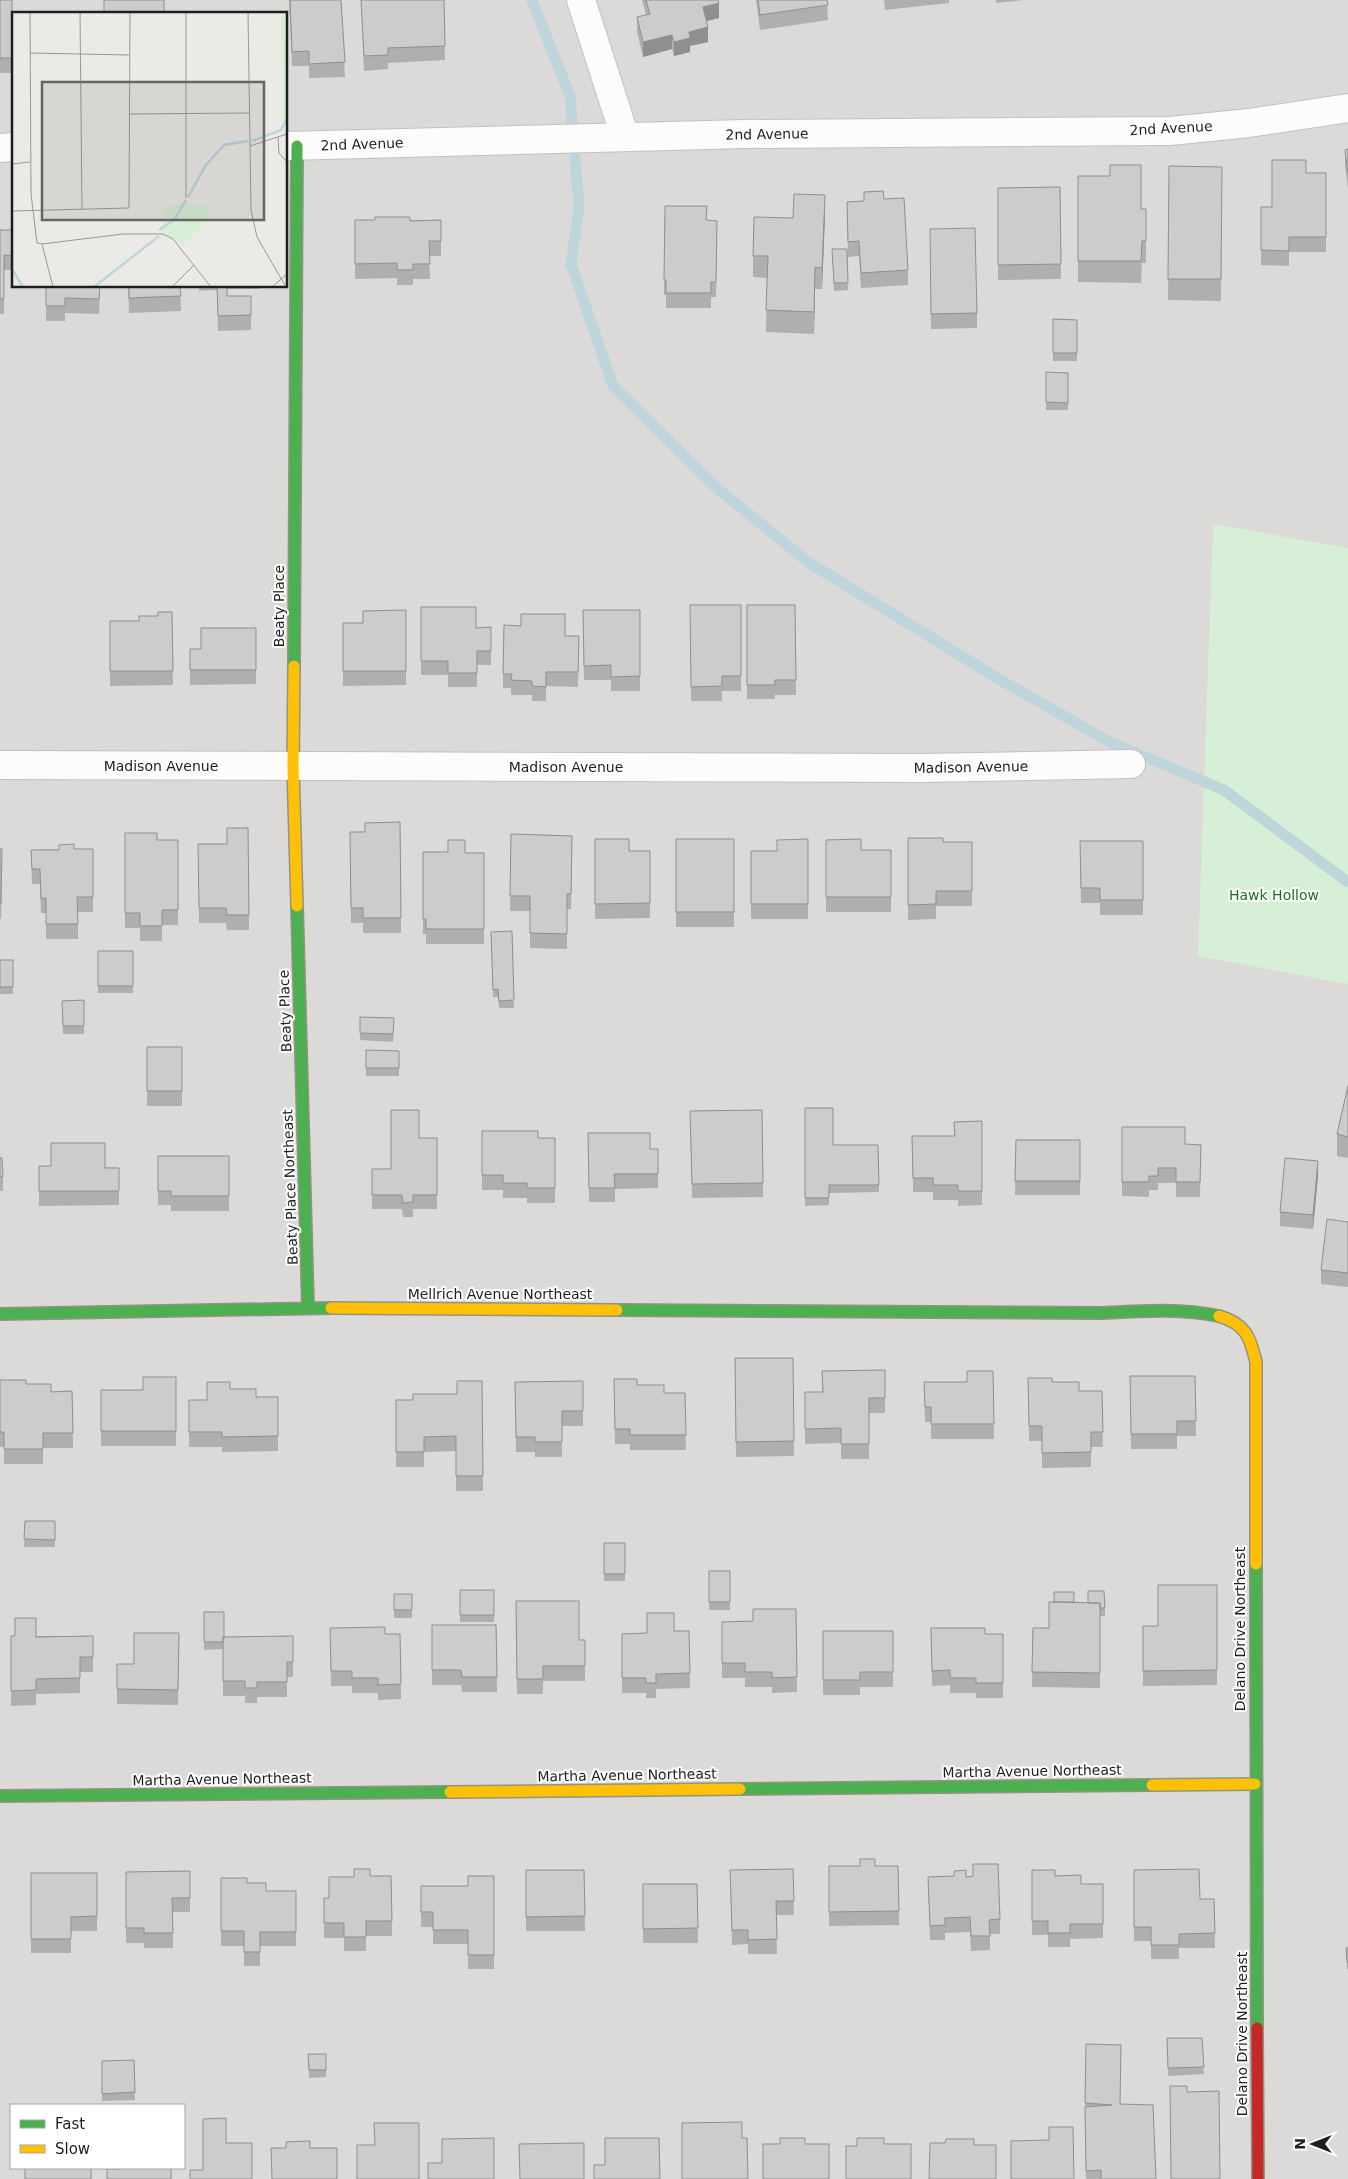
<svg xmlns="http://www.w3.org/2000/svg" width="1348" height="2179" font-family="'DejaVu Sans',sans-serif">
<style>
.residential{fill:#dbdad8;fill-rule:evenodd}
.park{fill:#d7efd6}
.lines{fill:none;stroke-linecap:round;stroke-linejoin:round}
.stream{stroke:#bed6db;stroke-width:11}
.street-casing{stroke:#c2c1bf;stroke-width:30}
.fast-casing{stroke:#939381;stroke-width:14}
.slow-casing{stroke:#939381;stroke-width:14}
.jam-casing{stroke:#939381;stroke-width:14}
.street{stroke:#fcfcfb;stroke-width:28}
.fast{stroke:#4caf50;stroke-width:11}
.slow{stroke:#ffc107;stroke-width:11}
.jam{stroke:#c62828;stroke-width:11}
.wall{fill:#b1afae}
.shaded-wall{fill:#908f8d}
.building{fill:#ceccca;stroke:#908f8d}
.labels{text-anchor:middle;stroke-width:4;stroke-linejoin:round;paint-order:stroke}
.street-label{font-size:14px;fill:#1e1e1e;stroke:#fff}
.park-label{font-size:14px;fill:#18701b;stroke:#fff}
.inset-river{fill:none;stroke:#bed6db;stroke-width:2.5}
.inset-road{fill:none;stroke:#9a9897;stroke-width:1}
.view{fill:#666564;fill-opacity:0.15;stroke:#666564;stroke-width:2.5}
.inset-edge{fill:none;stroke:#1e1e1e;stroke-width:2.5}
</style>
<rect width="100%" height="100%" fill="#eceae7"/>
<path class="residential" d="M0,0H1348V2179H0ZM14,14H286V286H14ZM11,2105H184V2168H11Z"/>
<path class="park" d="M1213,524L1348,548V984L1198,956Z"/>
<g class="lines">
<path class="stream" d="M532,0L570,96L579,207L571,264L613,386L718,489L808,562L1002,681L1110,742L1224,790L1348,882"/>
<g class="street-casing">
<path id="street" d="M581,0L625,137
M286,146L745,134L1170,131L1249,123L1348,108
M0,148L14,147
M0,765L922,768L1131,764"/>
</g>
<g class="fast-casing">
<path id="fast" d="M294,666L297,146
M297,906L308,1308
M617,1310L1101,1313C1141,1311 1180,1308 1219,1316
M0,1314L331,1308
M1256,1564L1257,2028
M740,1789L1152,1785
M0,1796L450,1792"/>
</g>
<g class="slow-casing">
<path id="slow" d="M294,666L293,767L297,906
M331,1308L617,1310
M1219,1316C1246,1324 1250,1337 1256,1362V1564
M1152,1785L1255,1784
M450,1792L740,1789"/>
</g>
<g class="jam-casing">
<path id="jam" d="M1257,2028L1258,2179"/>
</g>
<use href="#street" class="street"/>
<use href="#fast" class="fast"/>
<use href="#slow" class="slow"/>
<use href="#jam" class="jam"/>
</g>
<path class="wall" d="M0,0H12V73H0Z
M289,0H341L345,77L309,78V66H292Z
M361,0H444L445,60L388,63V69L364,71Z
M642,0H718L719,18L706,21L708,42L690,46V52L674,56L672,49L643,57L637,32V17L646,15Z
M756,0H827L828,20L760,30Z
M884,0H949V3L885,10Z
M996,0H1024L996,3Z
M1348,149V189L1345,165V150Z
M1169,166L1222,167L1221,301L1168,300Z
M1306,173H1326V252H1289V266L1261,265V207H1272Z
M1078,176L1141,209L1146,231V263H1142L1141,283L1078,282Z
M1060,187L1061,279L998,280V188Z
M864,192L884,199L908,270V285L861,288L859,256L848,257L847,202L864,201Z
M665,206L707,220L717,221L716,297H711V308H666V295H664Z
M825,216L822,289H815L814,334L766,332L767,278L753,277V256L793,218Z
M355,220H441V256H429L430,279H413V285H397V278L355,279Z
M0,230H14V270H4V314H0Z
M930,244L977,313V328L931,329Z
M832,249H847L848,290L834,291Z
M46,286H100L99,314L65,313V321H46Z
M128,286H180L181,311L129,313Z
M199,286H260V289H227V296H251V330L218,331L217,290L199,291Z
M1053,319L1077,320V361H1053Z
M1068,373V410H1046V402Z
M690,605H741V691H722V701H691Z
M747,605H795L796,695H775V699H747Z
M421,607L476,628L491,627V665H477V687H448V675H421Z
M406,610V685L343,686V623H363Z
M583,610H640V691H611V680H584Z
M172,612L173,685L110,686V621H139Z
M256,628V684L190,685V649H201Z
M565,636H579L578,687L546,686V701H532V695H511V688H503V674Z
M400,822L401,933H363V923H351L350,832H365Z
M248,828L249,930H227L226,923H199L198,844H227Z
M125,833L157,840H178V925H162V941H140V928H125Z
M511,834L572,836L571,909H567V949L530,948V911H510Z
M908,838L943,842H972V906H936V919L908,920Z
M595,839L629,851H650V918L595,919Z
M676,839H734V927H676Z
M808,839V919H751V851H777Z
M826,840L861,850H891V912H826Z
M1080,841H1143V915H1100V903H1081Z
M0,849H2L1,919H0Z
M74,849H93V912H78V939H46V913H41L40,884H32L31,850Z
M423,852L484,853V944H426V934H423Z
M512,931L514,1008H499L498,997H493L491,932Z
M98,951H133V993H98Z
M0,960H13V994H0Z
M84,1000V1034H63L62,1001Z
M360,1017L394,1018L393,1042L360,1040Z
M147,1047H182V1106H147Z
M366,1050L399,1051V1076H366Z
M1348,1086V1158L1337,1156V1134Z
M805,1108L833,1145H878L879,1192L829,1193V1205L805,1206Z
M762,1110L763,1197L692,1198L690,1111Z
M982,1121V1205L958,1206V1200H933V1192H913L912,1136H954V1122Z
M1122,1127L1185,1144L1201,1145L1200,1197H1176V1183H1158V1190H1149V1197L1122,1196Z
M482,1131L538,1138H555V1203H527V1198H503V1190H482Z
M588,1133L650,1149H658V1188L615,1189V1202H589Z
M419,1138H437V1209H413V1217H403L402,1209H372V1169H391Z
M1016,1140H1080V1195H1015Z
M158,1156H229V1211H171V1205H158Z
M0,1158L3,1177V1191H0Z
M39,1166L119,1168V1205L39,1206Z
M1318,1176L1313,1229L1280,1226V1212Z
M1348,1222V1287L1321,1284V1270Z
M735,1358H793L794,1456L736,1457Z
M885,1370V1413H869V1459H841V1443L805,1444V1392H822V1371Z
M993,1371L994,1439H931V1422H925L924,1382H967Z
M1130,1376H1195L1196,1436H1177V1449H1131Z
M176,1377V1446H101V1390H143Z
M1028,1378L1052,1382L1079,1391H1102L1103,1447H1091V1467L1042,1468V1441H1029Z
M614,1379L664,1393H685L686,1450H630V1444H615Z
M0,1380L26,1384L51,1392L72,1391L73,1448H43V1464H4V1447H0Z
M482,1381L483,1491H456V1451L424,1452V1467H396V1400H413L457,1394Z
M583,1381V1426H562V1457H535V1452H516L515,1382Z
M230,1389L256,1397H278V1451L222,1452V1447H189V1400H207Z
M25,1521H55V1547H24Z
M604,1543H625V1581H604Z
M709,1571H730V1610H709Z
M1217,1585V1685L1143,1686V1626H1158Z
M460,1590H494V1622H460Z
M1104,1591L1105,1616H1100V1688L1032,1687L1033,1628H1049L1074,1602L1088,1603Z
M394,1594H412V1618H394Z
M516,1601L579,1640H585V1681H543V1694H517Z
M796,1609L797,1692L772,1693V1687H745V1678H722V1622L753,1621Z
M204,1612L224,1637L293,1636V1677H287V1697H257V1703H245V1696H223V1649L204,1650Z
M432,1625H496L497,1692H462L461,1685H432Z
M330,1628L385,1634H400L401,1699L378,1700V1693H352V1686H331Z
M931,1628L985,1634H1003V1698H976V1693H950V1685L932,1686Z
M674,1631H689L690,1688L656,1689V1698H646V1693H622V1634L647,1633Z
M823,1631H893V1687H860V1695H823Z
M179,1633L178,1705L117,1704V1664H134Z
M11,1636H93V1672H80V1693L36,1694V1705L11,1706Z
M973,1864L1000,1919V1934H990V1950L971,1951L970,1932L945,1933V1940H930L928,1877L973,1876Z
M829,1866H898L899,1925L829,1926Z
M793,1869L794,1915H776L777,1954H748V1944L732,1945L730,1870Z
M526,1870H584L585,1931H526Z
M1032,1870L1055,1876L1081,1884H1103V1938L1070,1939V1947H1048V1935H1032Z
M1134,1870L1200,1899H1214L1215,1948H1179V1959H1151V1941H1134Z
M190,1871V1912H173V1948H144V1943H126V1872Z
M31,1873H97V1931H71V1953H31Z
M370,1876H391L392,1936H366V1951H344V1938H324V1898H329Z
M494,1876V1969H468V1944H433V1927H421V1886H468Z
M221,1878L247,1883L266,1891H296V1946H260V1966H244V1946H221Z
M643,1884H697L698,1943H643Z
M1346,1948H1348V1969H1347Z
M1167,2038H1202L1204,2074L1168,2076Z
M308,2054H326V2077L309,2078Z
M134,2060L135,2100L102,2101V2061Z
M1085,2103L1120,2104L1156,2179H1086Z"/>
<path class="shaded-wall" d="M719,3V18L703,22V7Z
M708,27V42L690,46V52L674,56V42L689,32Z
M672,35V49L643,57V42Z
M825,195V216L822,289V268Z
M815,267V289L814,334V312Z
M1318,1161V1176L1313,1229V1215Z"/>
<path class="building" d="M0,0H12V58H0Z
M104,0H164V14H104Z
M290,0H341L345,62L309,64V51L292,52Z
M361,0H444L445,46L388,48V55L364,56Z
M646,0H718L719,3L703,7L708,27L689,32L690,38L674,42L672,35L643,42L637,17L650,14Z
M758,0H827L828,5L760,15Z
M1348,149V174L1345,150Z
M1272,160H1306V173H1326V237H1289V251L1261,250V207H1272Z
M1110,165H1141V209H1146V241H1142L1141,261H1078V176H1110Z
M1169,166L1222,167L1221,279H1168Z
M1060,187L1061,264L998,265V188Z
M883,191L884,199L904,198L908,270L861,273L859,241L848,242L847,202L864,201V192Z
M794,194L825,195L822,268L815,267L814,312L766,310L768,256H753L754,217L793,218Z
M665,206H707L706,220L717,221L716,282H711V293H666V280H664Z
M375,217H410V221L441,220V241H429L430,264H413V270H397V263L355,264V220H375Z
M975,228L977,313L931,314L930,229Z
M0,230H14V256L4,255V299H0Z
M832,249H847L848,283H834Z
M46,286H100L99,299L65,298V306H46Z
M129,286H180L181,296L129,298Z
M217,286H227V296H251V315L218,316Z
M1053,319L1077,320V353H1053Z
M1046,372L1068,373V403L1046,402Z
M690,605H741V676H722V686L691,687Z
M747,605H795L796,680H775V685H747Z
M421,607H476V628L491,627V651H477V673H448V661H421Z
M406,610V671H343V623H363V611Z
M583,610H640V676L611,677V665L584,666Z
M158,612H172L173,671H110V621H139V616H158Z
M521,614H565V636H579L578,672H546V687L532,686V681L511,680L512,674H503L504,625L521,626Z
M201,628H256V670H190V649H201Z
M400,822L401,918H363V908H351L350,832H365V823Z
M227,828H248L249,915H227L226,908H199L198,844H227Z
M125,833H157V840H178V910H162V926H140V913H125Z
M511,834L572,836L571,894H567V934L530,933V896H510Z
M908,838H943V842H972V891H936V904L908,905Z
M595,839H629V851H650V903L595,904Z
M676,839H734V912H676Z
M808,839V904H751V851H777V840Z
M861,839V850H891V897H826V840Z
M448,840H465V853H484V929H426V919H423V852H448Z
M1080,841H1143V900H1100V888H1081Z
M74,844V849H93V897H77L78,924H46V898H41L40,869H32L31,850H59V845Z
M0,849H2L1,904H0Z
M512,931L514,1000L499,1001L498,989L493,990L491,932Z
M98,951H133V986H98Z
M0,960H13V987H0Z
M84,1000V1026H63L62,1001Z
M360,1017L394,1018L393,1034L360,1033Z
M147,1047H182V1091H147Z
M366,1050L399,1051V1068H366Z
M1348,1086V1137L1337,1134Z
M805,1108H833V1145H878L879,1185H829V1198H805Z
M391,1110H419V1138H437V1195H413V1202L403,1203L402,1195H372V1169H391Z
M762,1110L763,1183L692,1184L690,1111Z
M982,1121V1191H958V1185H933V1178H913L912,1136H955L954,1122Z
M1122,1127H1185V1144L1201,1145L1200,1182H1176V1168H1158V1176H1149V1182H1122Z
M482,1131H538V1138H555V1188H527V1183H503V1175H482Z
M588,1133H650V1149H658V1174H614L615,1188H589Z
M1016,1140H1080V1181H1015Z
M51,1143H105V1168H119V1191H39V1166H51Z
M158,1156H229V1196H171V1191H158Z
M0,1158H2L3,1177H0Z
M1285,1158L1318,1161L1313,1215L1280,1212Z
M1327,1219L1348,1222V1273L1321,1270Z
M735,1358H793L794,1441L736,1442Z
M885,1370V1398H869V1444H841V1428L805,1429V1392H823L822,1371Z
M967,1371H993L994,1424H931V1407H925L924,1382H967Z
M1130,1376H1195L1196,1421H1177V1434H1131Z
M143,1377H176V1431H101V1390H143Z
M1028,1378H1052V1382H1079V1391H1102L1103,1432H1091V1452L1042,1453V1426H1029Z
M614,1379H637V1385H664V1393H685L686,1435H630V1429H615Z
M0,1380H26V1384H51V1392L72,1391L73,1433H43V1449H4V1432H0Z
M457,1381H482L483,1476H456V1436L424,1437V1452H396V1400H413V1394H457Z
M583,1381V1411H562V1442H535V1437H516L515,1382Z
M207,1382H230V1389H256V1397H278V1436L222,1437V1432H189V1400H207Z
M25,1521H55V1540L24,1539Z
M604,1543H625V1574H604Z
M709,1571H730V1602H709Z
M1158,1585H1217V1670L1143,1671V1626H1158Z
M460,1590H494V1615H460Z
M1088,1591H1104L1105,1608H1100V1603H1088Z
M1054,1592H1074V1602H1054Z
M394,1594H412V1610H394Z
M516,1601H579V1640H585V1666H543V1679H517Z
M1049,1602L1100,1603V1673L1032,1672L1033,1628H1049Z
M753,1609H796L797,1677L772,1678V1672H745V1663H722V1622L753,1621Z
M204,1612H224V1637H223V1642H204Z
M647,1613H674V1631H689L690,1673L656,1674V1683H646V1678H622V1634L647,1633Z
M15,1618H36V1637L93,1636V1657H80V1678L36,1679V1690L11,1691V1636H15Z
M432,1625H496L497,1677H462L461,1670H432Z
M385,1627V1634H400L401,1684L378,1685V1678H352V1671H331L330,1628Z
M931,1628H985V1634H1003V1683H976V1678H950V1670L932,1671Z
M823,1631H893V1672H860V1680H823Z
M134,1633H179L178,1690L117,1689V1664H134Z
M293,1636V1662H287V1682H257V1688H245V1681H223V1637Z
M860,1859H875V1866H898L899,1911L829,1912V1866H860Z
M973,1864H998L1000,1919L989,1920L990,1936H971L970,1917L945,1918V1925L930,1926L928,1877L954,1876V1871L966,1870V1877L973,1876Z
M354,1869H370V1876H391L392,1921H366V1937H344V1923H324V1898H329V1877H354Z
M793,1869L794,1901H776L777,1939L748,1940V1930H732L730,1870Z
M1199,1869L1200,1899H1214L1215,1933L1179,1934V1945H1151V1927H1134V1870Z
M526,1870H584L585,1916L526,1917Z
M1032,1870H1055V1876L1081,1875V1884H1103V1924H1070V1933H1048V1921H1032Z
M190,1871V1898H172L173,1933H144V1928H126V1872Z
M31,1873H97V1916L71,1917V1939H31Z
M468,1876H494V1955H468V1930H433V1912H421V1886H468Z
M221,1878H247V1883H266V1891H296V1932H260V1952H244V1931H221Z
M643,1884H697L698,1928L643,1929Z
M1346,1948H1348V1962H1347Z
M1167,2038H1202L1204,2067L1168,2068Z
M1086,2044L1121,2045L1120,2104L1153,2105L1156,2179H1101V2170L1086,2171L1085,2107L1112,2105L1085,2103Z
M308,2054H326V2070H309Z
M134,2060L135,2092L102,2094V2061Z
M1170,2086H1187V2092L1219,2091L1220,2179H1171Z
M226,2118V2143H252V2179H190V2170H203V2119Z
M742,2122V2138H747L748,2179H682V2123Z
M374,2123H419V2179H357V2145H375Z
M1049,2127H1073L1074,2179H1011V2141L1049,2140Z
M494,2138V2179H428V2163H442V2139Z
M605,2138H659L660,2179H594V2165H605Z
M780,2138H805V2144H829V2179H763V2144H780Z
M857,2138H884V2144H911V2179H846V2146H857Z
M946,2139H974V2145H996V2179H929L930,2143H945Z
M308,2141H310V2148H337V2179H272L271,2148H286V2142Z
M584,2143V2179H520L519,2144Z
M25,2168H91V2179H25Z
M119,2168H171V2179H107V2169H119Z"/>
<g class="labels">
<g class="street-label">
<text transform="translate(1171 128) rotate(-3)" y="5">2nd Avenue</text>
<text transform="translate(767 134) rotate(-1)" y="5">2nd Avenue</text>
<text transform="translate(362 144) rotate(-2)" y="5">2nd Avenue</text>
<text transform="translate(279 606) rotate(-90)" y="5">Beaty Place</text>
<text x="161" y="771">Madison Avenue</text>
<text x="566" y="772">Madison Avenue</text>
<text transform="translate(971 767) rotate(-1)" y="5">Madison Avenue</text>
<text transform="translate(285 1011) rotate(-92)" y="5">Beaty Place</text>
<text transform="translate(290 1187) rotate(-92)" y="5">Beaty Place Northeast</text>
<text x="500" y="1299">Mellrich Avenue Northeast</text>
<text transform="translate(1240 1629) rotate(-90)" y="5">Delano Drive Northeast</text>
<text transform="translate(1032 1771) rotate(-1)" y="5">Martha Avenue Northeast</text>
<text transform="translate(627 1775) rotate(-1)" y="5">Martha Avenue Northeast</text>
<text transform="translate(222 1779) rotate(-1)" y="5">Martha Avenue Northeast</text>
<text transform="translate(1242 2034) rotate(-90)" y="5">Delano Drive Northeast</text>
</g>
<g class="park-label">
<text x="1274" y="900">Hawk Hollow</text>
</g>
</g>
<g transform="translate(12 12)">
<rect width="275" height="275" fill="#eceae7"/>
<path d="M269,1H275V111L270,112ZM154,193L198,194L196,208L171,233L149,219Z" fill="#d7efd6"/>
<path class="inset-river" d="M240,129L269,118L275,107M176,185L194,153L212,133L236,129M147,218L162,208L174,188M0,257L11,275M82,275L147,224"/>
<path class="inset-road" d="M18,0L19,182L25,231L30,232L41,275M68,0L70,198M236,0L239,198L245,225L274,275M18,41L117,43M118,102L237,101M266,125L267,141L275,150M238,134L275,122M0,152L18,150M174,186V0M0,199L117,196L118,0M30,232L111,222H151L161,227L199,275M160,275L182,253M260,275L275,262"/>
<path class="view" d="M30,70H252V208H30Z"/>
<rect width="275" height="275" class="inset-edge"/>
</g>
<rect x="10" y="2104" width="175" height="65" fill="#ffffff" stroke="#a5a5a5"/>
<rect x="20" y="2120" width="25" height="8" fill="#4caf50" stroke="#a5a5a5"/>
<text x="55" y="2129" font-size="15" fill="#1e1e1e">Fast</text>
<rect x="20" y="2145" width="25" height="8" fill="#ffc107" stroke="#a5a5a5"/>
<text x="55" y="2154" font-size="15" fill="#1e1e1e">Slow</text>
<g transform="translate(1313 2144) rotate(270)" stroke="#ffffff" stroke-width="4" paint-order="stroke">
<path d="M0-4L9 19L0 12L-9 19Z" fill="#1e1e1e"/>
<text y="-8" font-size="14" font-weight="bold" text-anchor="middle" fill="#1e1e1e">N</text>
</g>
</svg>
